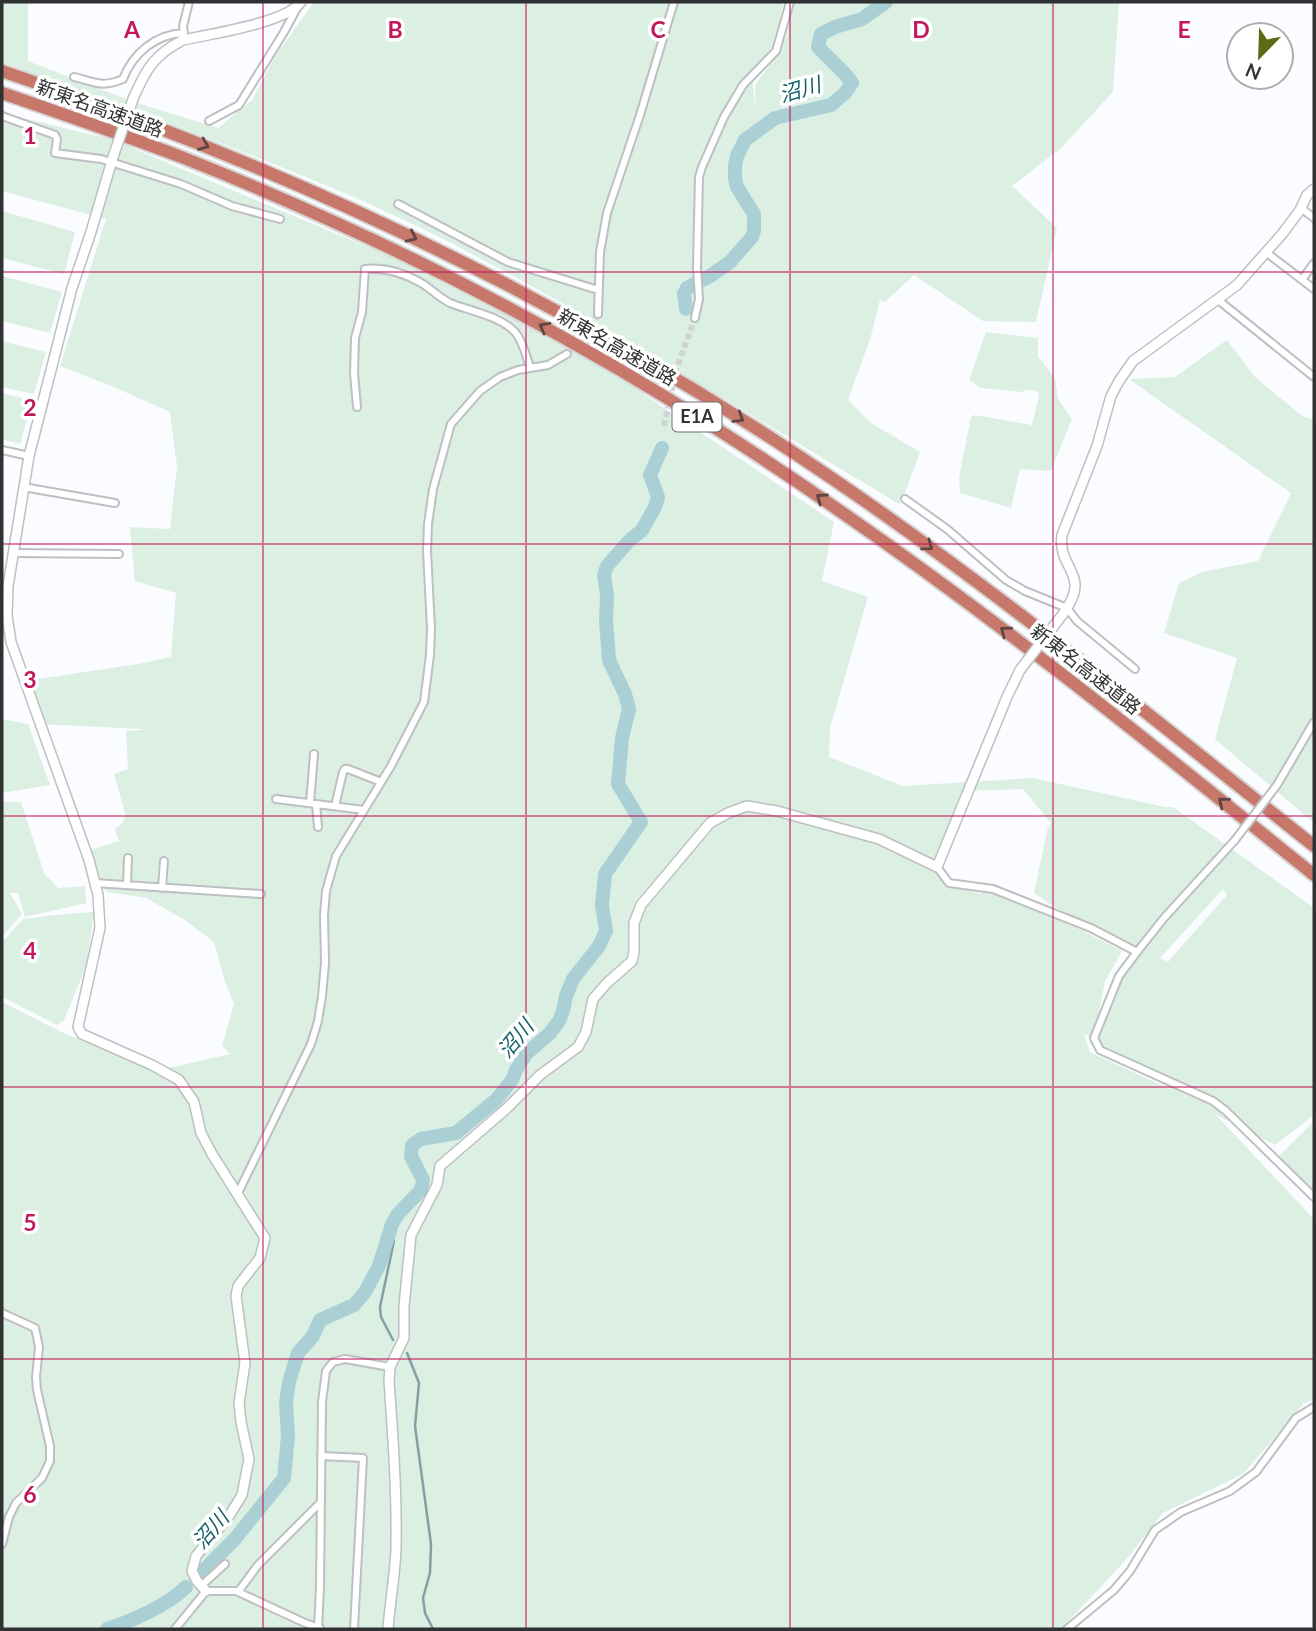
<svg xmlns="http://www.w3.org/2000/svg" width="1316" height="1631" font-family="Lato,'Noto Sans JP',sans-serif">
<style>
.green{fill:#dbefe3;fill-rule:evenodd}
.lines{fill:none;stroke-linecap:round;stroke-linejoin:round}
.stream{stroke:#85a0a5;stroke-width:2.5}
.river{stroke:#aad0d6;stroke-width:14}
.street-tunnel{stroke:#d2d3d6;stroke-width:6;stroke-dasharray:6 3;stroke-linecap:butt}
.street-casing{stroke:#bebfc2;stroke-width:10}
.secondary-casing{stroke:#bebfc2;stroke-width:12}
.highway-casing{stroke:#d6d6d6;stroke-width:16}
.street{stroke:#fff;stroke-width:6}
.secondary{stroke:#fff;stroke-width:9}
.highway{stroke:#c8786a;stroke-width:12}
.street-bridge-casing{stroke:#bebfc2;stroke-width:10;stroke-linecap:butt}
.secondary-bridge-casing{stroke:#bebfc2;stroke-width:12;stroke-linecap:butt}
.street-bridge{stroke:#fff;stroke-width:6}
.secondary-bridge{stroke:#fff;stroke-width:9}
.oneway{stroke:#5e4643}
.grid{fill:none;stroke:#c2185b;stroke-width:2;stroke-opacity:0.55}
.labels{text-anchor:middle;stroke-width:7;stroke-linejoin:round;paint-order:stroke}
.shield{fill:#fff;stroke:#6e6f70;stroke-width:2}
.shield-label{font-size:18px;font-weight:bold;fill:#303132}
.street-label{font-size:19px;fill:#303132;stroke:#fff}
.water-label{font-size:21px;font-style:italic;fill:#135f69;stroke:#fff}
.grid-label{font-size:23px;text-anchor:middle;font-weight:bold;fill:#c2185b;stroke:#fff;stroke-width:7;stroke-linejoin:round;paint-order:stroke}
</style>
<rect width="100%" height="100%" fill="#fafcff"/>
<path class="green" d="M2,2H28V61L131,101L218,128L252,100L276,55L314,2H783L780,18L772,47L752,78L756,110L755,85L779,52L786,37L794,2H1119L1113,92L1061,148L1012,186L1057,228L1036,322L983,321L914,275L885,302L880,300L871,336L848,400L871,423L920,452L905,493L899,504C741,410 587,311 423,229C331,184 235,149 140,112L126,142L132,148L389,256L512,318L616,373L658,404L834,522L822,581L868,597L830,728L829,757L903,786L1033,778L1165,807H1173L1314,908V1115L1275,1145L1215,1114L1314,1219V1400L1304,1403L1243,1474L1163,1513L1125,1561L1061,1629H2V1002L59,1031L156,1071L230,1054L222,1046L234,1004L225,982L214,942L185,920L146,898L107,892L97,881L90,850L119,841L115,829L121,825L126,816L114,774L128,769L126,731L141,730L142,729L39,724L25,681L138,664L171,657L176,593L135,581L130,527L170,529L177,466L170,412L114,387L60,366L106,219L2,191V113L118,141L128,111L2,62ZM1023,789L1051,823L1047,831L1034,893L1058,909L1088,923L1129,944L1143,948L1119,976L1098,1027L1100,1050L1176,1092L1090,1052L1084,1034L1094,1038L1105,981L1122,951L1083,931L985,888L981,894L949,885L940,870L878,842L899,844L935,863L963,791ZM1223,889L1227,895L1168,962L1160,958Z
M2,211L75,232L64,274L2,258Z
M2,276L62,292L50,333L2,321Z
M986,332L1038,338V357L1055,378L1058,399L1072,419L1051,471L1020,469L1011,508L960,493L959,477L971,417L975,415L1032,425L1039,397L1037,391L1026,390L1022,392L980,388L969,380Z
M1227,340L1255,377L1302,416L1314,420V823L1215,739L1237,658L1164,633L1179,583L1202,572L1258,561L1291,493L1129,379L1175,377Z
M2,341L46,352L34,394L2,387Z
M2,393L32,401L20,444L2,439Z
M2,719L28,724L50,785L2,793Z
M2,802H21L44,873L58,888L85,886L86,903L25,917L18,893H10L22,914L2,937V894L3,893H2Z
M94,912L87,964L64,1020L57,1025L2,997V942L23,919L55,915Z
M1314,1121V1197L1275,1160Z"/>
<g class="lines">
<path class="stream" d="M390,1234L394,1241L380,1307L381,1317L393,1340
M407,1353L419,1383L415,1426L431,1544L430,1573L423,1598L425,1613L433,1629"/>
<path class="river" d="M686,309L684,294L687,288L710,276L730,262L752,237L754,231V214L737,187L735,179V165L737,156L745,140L775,118L831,105L845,93L852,83L846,75L818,47L821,34L835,27L862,19L886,2
M200,1574L234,1540L284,1478L288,1436L286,1403L289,1382L298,1353L313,1336L320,1320L354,1305L365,1292L379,1266L392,1224L398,1214L421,1190L423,1180L411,1156L412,1145L421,1139L456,1133L496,1100L512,1080L516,1070L526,1054L550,1033L559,1021L563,1011L566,996L573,979L599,946L606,931L602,905L605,874L641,822L618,784L622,738L629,709L625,694L609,660L606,621L607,595L604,575L607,566L629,541L642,530L655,507L658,497L650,475L662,448
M107,1629C132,1621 168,1605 186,1587"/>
<path class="street-tunnel" d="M567,354L598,314
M664,426L676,370L695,318"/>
<g class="street-casing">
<path id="street" d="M184,34L183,26L189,2
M74,77C95,82 102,88 123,79C133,53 156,34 184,33
M2,116L55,135L57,139L55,153L101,159L181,184L232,206L280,219
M209,121L239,105L284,32L297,8
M398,204L508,262L598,290
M1301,208L1314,218
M1267,253L1314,289
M1302,280L1314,263
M1217,299L1314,377
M598,314L600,252L607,213L640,115L674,2
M695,318L699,299L697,267L699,177L702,167L724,117L743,85L776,51L790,2
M357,407L354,373L355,338L362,312L365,269C385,267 406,274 423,284C432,290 440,298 450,303C470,311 500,316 515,332C523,341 526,356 530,367
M2,450L29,456
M23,487L115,503
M905,499L947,529L1006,580L1025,591L1067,608L1077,621L1135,669
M14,553L119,554
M1277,785L1314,722
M276,799L364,810
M310,803L314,754
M316,804L318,827
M335,806L343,772L345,769H348L381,782
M937,867L949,883L993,889L1091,928L1137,952L1164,918L1235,840
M95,883L261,894
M127,885L128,858
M162,888L164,861
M1137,952L1119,976L1094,1038L1100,1050L1213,1101L1226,1111L1314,1197
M237,1195L311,1044L318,1021L322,996L325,963L324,915L326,891L336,856L391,766L424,702L430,655L431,628L427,551L428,524L433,489L451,424L480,391L500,377L518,370L548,365L567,354
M2,1313L35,1328L39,1347L36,1377L37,1390L50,1446V1461L42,1478L16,1503L9,1517L2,1544
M321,1456L363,1458L354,1629
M201,1586L225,1564
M238,1592L258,1565L320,1503
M175,1629L206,1591H236L305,1623L320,1628
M318,1629L320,1587L322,1402L326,1371L333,1362L345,1359L390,1367
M1067,1629L1114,1590L1130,1571L1155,1530L1181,1512L1230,1491L1256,1472L1296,1418L1314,1407"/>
</g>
<g class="secondary-casing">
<path id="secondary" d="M133,99C146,69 154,55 183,40C210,34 286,23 301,2
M113,157L91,232L72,288L29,456L8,586L7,616L11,642L89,860L98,895L100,928L78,1027L82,1034L152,1065L179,1080L194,1102L201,1133L212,1154L265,1238L260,1258L238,1286L236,1296L245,1363L239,1403L241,1422L249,1459L242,1495L229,1516L196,1556L192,1571L197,1581L206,1591
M1063,614C1093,573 1057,570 1062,535L1097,446L1111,396L1119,381L1133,361L1237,285L1283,233L1300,210L1307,195L1314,189
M388,1629C390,1602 395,1575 396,1549C397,1493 393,1437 389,1381L390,1367L404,1338V1306L411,1235L437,1185L440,1166L506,1109L540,1075L578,1047L586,1032L593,999L607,983L632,961L634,952V923L641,905L710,823L728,813L747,806L777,811L879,839L937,867L1007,697L1020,670"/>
</g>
<g class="highway-casing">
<path id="highway" d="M2,71C294,170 574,303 830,477C998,591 1155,720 1314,846
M2,93C63,114 124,135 184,158C370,232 551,323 720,431C831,502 938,579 1042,659C1134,729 1224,803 1314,875"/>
</g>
<use href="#street" class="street"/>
<use href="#secondary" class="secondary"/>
<use href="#highway" class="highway"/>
<g class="street-bridge-casing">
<path id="street-bridge" d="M1235,840L1277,785"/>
</g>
<g class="secondary-bridge-casing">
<path id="secondary-bridge" d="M113,157L133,99
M1020,670L1063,614"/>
</g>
<use href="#street-bridge" class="street-bridge"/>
<use href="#secondary-bridge" class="secondary-bridge"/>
</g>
<defs><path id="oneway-chevron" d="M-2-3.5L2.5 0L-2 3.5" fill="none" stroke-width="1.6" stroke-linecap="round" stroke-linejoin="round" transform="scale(1.75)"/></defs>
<g class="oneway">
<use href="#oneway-chevron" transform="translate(204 145) rotate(22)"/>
<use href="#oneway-chevron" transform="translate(412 237) rotate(25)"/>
<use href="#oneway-chevron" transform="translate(544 327) rotate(-151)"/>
<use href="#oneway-chevron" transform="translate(739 418) rotate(32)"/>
<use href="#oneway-chevron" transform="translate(821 498) rotate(-145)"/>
<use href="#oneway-chevron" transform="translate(928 546) rotate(36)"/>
<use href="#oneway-chevron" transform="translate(1005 631) rotate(-143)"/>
<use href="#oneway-chevron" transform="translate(1223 802) rotate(-141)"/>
</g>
<path class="grid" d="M263,2V1629M526,2V1629M790,2V1629M1053,2V1629M2,272H1314M2,544H1314M2,816H1314M2,1087H1314M2,1359H1314"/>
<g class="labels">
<rect class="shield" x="672.5" y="402.5" width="49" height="29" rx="5"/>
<g class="shield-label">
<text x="697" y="423">E1A</text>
</g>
<g class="street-label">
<text transform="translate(100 108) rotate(20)" y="7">新東名高速道路</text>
<text transform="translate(617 347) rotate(30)" y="7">新東名高速道路</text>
<text transform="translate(1086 669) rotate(38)" y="7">新東名高速道路</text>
</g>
<g class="water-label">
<text transform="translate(800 90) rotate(-16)" y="7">沼川</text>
<text transform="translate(516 1039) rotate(-50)" y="7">沼川</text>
<text transform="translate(211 1530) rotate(-49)" y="7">沼川</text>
</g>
</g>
<g class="grid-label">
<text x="132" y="38">A</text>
<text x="395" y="38">B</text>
<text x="658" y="38">C</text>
<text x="921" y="38">D</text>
<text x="1184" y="38">E</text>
<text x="30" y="144">1</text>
<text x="30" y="416">2</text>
<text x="30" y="688">3</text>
<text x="30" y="959">4</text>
<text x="30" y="1231">5</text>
<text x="30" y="1503">6</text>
</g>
<rect width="1316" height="1631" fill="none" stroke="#303132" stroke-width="7"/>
<g transform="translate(1260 56) rotate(203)"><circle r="33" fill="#ffffff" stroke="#acadad" stroke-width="2"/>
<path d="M0-5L12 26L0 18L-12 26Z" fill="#5c6b15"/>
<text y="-10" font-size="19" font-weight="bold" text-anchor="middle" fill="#303132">N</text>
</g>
</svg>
